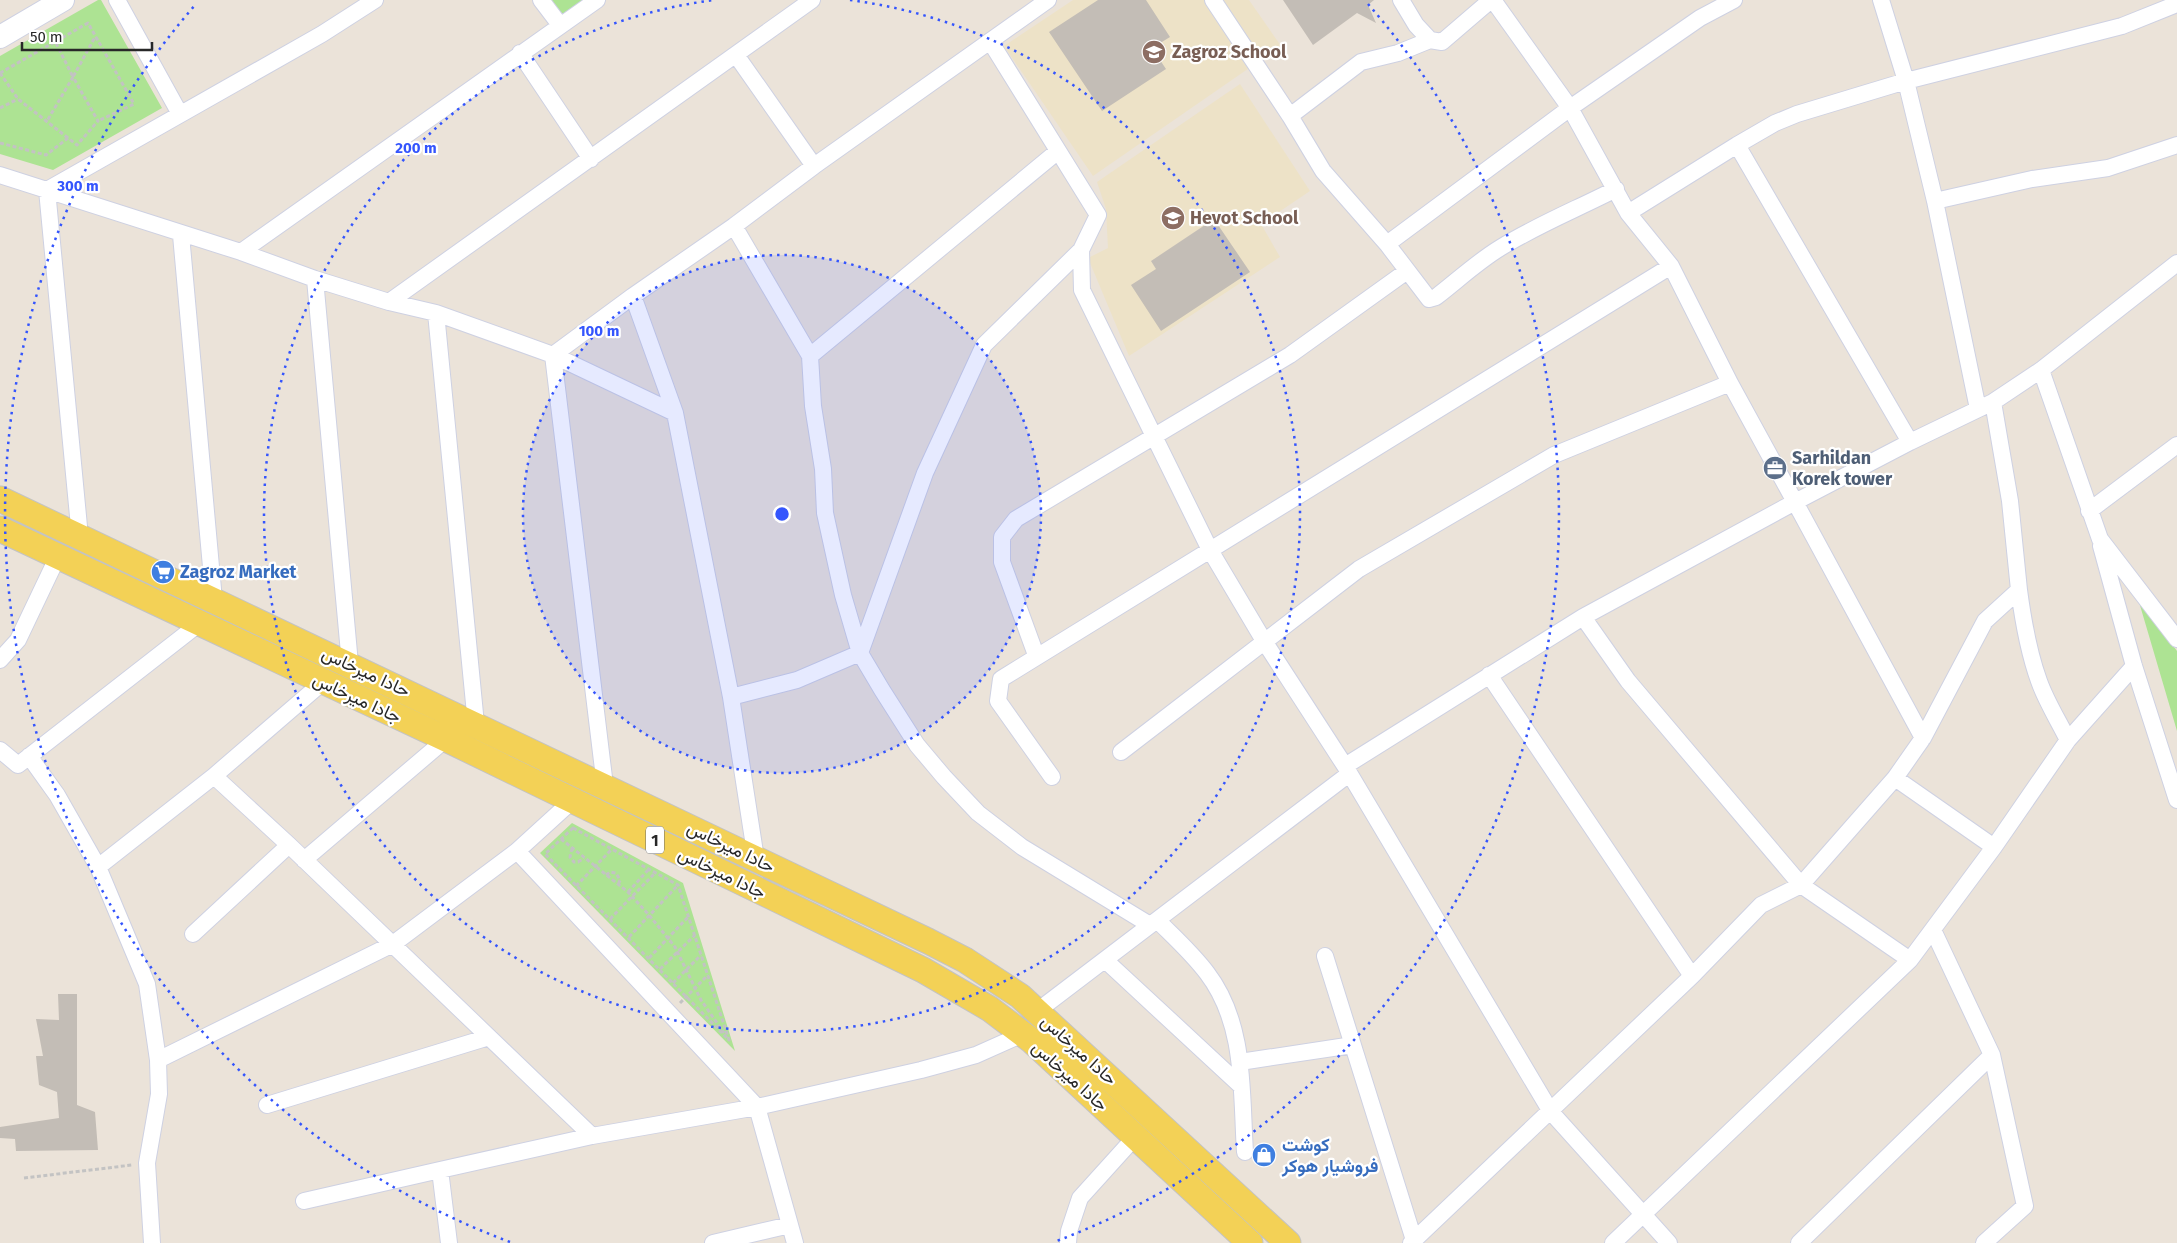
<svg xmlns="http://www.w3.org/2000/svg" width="2177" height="1243" font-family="'Fira Sans',Vazirmatn,sans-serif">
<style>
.education{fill:#ede2c7}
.green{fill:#ade393}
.building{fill:#c3bdb6}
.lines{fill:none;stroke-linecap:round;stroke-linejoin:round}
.minor-casing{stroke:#ced1e2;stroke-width:18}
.secondary-casing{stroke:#ced1e2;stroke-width:24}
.primary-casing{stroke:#c3c3c3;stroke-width:27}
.path{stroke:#c3c3c3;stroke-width:3;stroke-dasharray:4 2.5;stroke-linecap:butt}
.minor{stroke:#fff;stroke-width:16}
.secondary{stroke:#fff;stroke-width:22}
.primary{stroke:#f3d156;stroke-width:25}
.ring{fill:none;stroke:#3455fd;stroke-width:2.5;stroke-dasharray:2.5 5}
.labels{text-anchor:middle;stroke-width:4.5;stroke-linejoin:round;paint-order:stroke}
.shield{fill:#fff;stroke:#686868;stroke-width:1}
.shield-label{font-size:16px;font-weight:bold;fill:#282828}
.education-label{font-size:18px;font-weight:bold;fill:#785e54;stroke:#fff;text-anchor:start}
.service-label{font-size:18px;font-weight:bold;fill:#4e5e75;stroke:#fff;text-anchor:start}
.shop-label{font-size:18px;font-weight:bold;fill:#366cbe;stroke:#fff;text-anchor:start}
.street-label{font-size:18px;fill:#282828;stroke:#fff}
.centre{fill:#3455fd;stroke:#fff;stroke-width:2.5}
.ring-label{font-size:15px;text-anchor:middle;font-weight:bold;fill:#3455fd;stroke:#fff;stroke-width:4.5;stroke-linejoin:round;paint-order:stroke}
</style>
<rect width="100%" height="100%" fill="#ebe3d9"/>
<path class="education" d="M1073,0H1249L1281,46L1093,176L1004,46Z
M1240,84L1310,191L1261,224L1280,257L1129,356L1088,258L1108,248L1106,209L1097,182Z"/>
<path class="green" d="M98,0H101L162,108L53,170L0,154V56Z
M540,0H586L554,21Z
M2139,602L2177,651V731Z
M572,823L683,883L735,1051L540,853Z"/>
<path class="building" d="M1098,0H1146L1170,37L1152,48L1166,69L1102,111L1049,32Z
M1283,0H1374L1368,5L1376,23L1357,13L1313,45Z
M1214,219L1250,272L1161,331L1131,285L1156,269L1151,261Z
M58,994H77V1105L95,1112L98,1150L16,1151L15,1139L0,1138V1127L59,1118L57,1092L39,1085L36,1056H43L36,1019L59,1020Z"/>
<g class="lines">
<g class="minor-casing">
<path id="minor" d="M117,0L180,114
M541,0L560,25
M1213,0L1290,116L1323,171L1387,244L1429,299L1436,297C1457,281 1477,262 1500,248C1537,225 1577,209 1616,189
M1401,0L1416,25L1430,40L1442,42L1491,0
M1881,0L1906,81L1935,201L1978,409
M990,41L1098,215L1081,250L1082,290L1210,550L1264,641L1345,766L1551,1112L1669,1243
M520,53L591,159
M736,55L814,166
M1290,116L1361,62L1398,53L1430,40
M1737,145L1910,442
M0,175L241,252L315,279L389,302L436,313L553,355L675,413L731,697L756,859
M1935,201L2032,179L2108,168L2177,145
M1628,213L1737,145L1775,123L1797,114L1906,81L2122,26L2177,4
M734,226L810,356L813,406L823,469L825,513L843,595L860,653L882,690L917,745L944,777L978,813L1022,847L1150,925
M181,235L214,600
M1387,244L1570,108L1700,18L1734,0
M241,252L597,0
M315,279L350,664
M633,296L675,413
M389,302L812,0
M436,313L476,724
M810,356L1058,151
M2041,370L2100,539L2177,639
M1993,402L2010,501L2019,590
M2089,511L2177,445
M80,537L47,190L322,34L375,0
M2101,546L2134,666L2177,800
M1583,617L1628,681L1801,885L1910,960
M1036,655L1002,562V537L1016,519L1290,355L1407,271
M0,660L18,640L58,556
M1489,675L1692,976
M731,697L797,680L860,653L925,473L984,345L1081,250
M1923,738L1795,502L1910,442L1993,402L2041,370L2177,263
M0,750L18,765L200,623
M1121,752L1359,569L1554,455L1730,383
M29,756L57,795L98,867L147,984L158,1060L159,1094L147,1163L152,1243
M1345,766L1583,617L1795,502L1730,383L1671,266L1628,213L1570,108L1493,0
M214,776L289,845L592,1136
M1052,777L998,701L1001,679L1671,266
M1895,778L1994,847
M605,786L553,355L633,296L734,226L814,166L1048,0
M304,860L446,739
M98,867L214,776L323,682
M1157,920C1174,937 1192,953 1207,973C1246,1024 1241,1091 1245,1152
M1933,930L1992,1055L2025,1206L1984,1243
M193,934L289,845
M1325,956L1414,1240
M1105,960L1241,1086
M1036,1012L1349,774
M158,1060L393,944L517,851L573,800
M1240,1062L1353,1045
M267,1105L489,1037
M304,1201L440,1170
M449,1243L440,1170L592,1136L757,1107L517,851
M713,1243L790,1225
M795,1243L757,1107L921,1070L976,1055L1023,1034
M1068,1243L1069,1231L1080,1198L1136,1136
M1411,1243L1692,976L1761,905L1801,885L1895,778L1923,738L1985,621L2019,590C2023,620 2028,651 2039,681C2046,701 2058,720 2068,740
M1613,1243L1910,960L1994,847L2068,740L2134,666
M1799,1243L1992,1055"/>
</g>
<g class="secondary-casing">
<path id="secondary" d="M0,37L63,0"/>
</g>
<g class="primary-casing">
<path id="primary" d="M0,499L928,941L965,960L1020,996L1288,1243
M0,529L446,739L923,970L990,1009L1032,1041L1250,1243"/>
</g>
<path class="path" d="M56,43L73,77L95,37
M0,73L88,23L134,104L98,121
M0,73L18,99L68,138
M0,108L18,99
M0,143L46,155L68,138L77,145L98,121L73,77L47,121
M573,828L678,885L729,1040L545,854Z
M561,839L628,892L649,915L675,947L701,1000L724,1033
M572,848L570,857L574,862H578L584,858
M606,875L610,872L616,873L620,880L618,885
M576,886L612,849
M628,892L649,869
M610,919L656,872
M629,937L678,885
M649,958L689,916
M660,969L695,935
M673,983L701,955
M680,1003L708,975
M24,1178L132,1165"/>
<use href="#minor" class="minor"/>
<use href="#secondary" class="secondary"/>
<use href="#primary" class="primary"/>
</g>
<circle cx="782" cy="514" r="259" fill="#3455fd" fill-opacity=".12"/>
<g class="ring">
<circle cx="782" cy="514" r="259"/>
<path d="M850 0A518 518 0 1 1 714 0"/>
<path d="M510 1242A777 777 0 0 1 196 4M1368 4A777 777 0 0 1 1054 1242"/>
</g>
<defs>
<g id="school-disc" transform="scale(1.25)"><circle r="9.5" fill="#8d6e63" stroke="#fff"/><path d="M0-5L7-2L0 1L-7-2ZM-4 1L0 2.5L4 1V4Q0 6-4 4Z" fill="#fff"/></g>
<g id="office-disc" transform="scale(1.25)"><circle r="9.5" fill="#5c6f8a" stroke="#fff"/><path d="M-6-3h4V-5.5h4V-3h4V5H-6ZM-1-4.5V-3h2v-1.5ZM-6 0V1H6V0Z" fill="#fff"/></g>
<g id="supermarket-disc" transform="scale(1.25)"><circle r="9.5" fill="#3f7fe0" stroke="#fff"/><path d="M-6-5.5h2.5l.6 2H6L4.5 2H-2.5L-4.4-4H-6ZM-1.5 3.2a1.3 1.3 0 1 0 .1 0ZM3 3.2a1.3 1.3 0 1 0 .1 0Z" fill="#fff"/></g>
<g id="shop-disc" transform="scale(1.25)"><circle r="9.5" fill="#3f7fe0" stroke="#fff"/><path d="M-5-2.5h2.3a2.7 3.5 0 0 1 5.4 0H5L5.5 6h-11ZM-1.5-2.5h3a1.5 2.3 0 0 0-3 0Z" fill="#fff"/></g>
</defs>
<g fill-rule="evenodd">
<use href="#school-disc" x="1154" y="52"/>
<use href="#school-disc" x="1173" y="218"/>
<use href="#office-disc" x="1775" y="468"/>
<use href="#supermarket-disc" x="163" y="572"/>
<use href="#shop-disc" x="1264" y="1155"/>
</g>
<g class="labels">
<rect class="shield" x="646" y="826.5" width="18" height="27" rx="4"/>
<g class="shield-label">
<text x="655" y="846">1</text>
</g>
<g class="education-label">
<text x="1172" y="58">Zagroz School</text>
<text x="1190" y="224">Hevot School</text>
</g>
<g class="service-label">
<text x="1792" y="464">Sarhildan<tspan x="1792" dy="21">Korek tower</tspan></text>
</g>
<g class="shop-label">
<text x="180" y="578">Zagroz Market</text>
<text x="1282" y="1151">كوشت<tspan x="1282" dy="21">فروشيار هوكر</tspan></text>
</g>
<g class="street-label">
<text transform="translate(366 672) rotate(25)" y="6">حادا ميرخاس</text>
<text transform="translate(357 698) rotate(25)" y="6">جادا ميرخاس</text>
<text transform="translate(731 847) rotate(26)" y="6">حادا ميرخاس</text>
<text transform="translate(722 873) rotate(26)" y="6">جادا ميرخاس</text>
<text transform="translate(1079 1050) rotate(42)" y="6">حادا ميرخاس</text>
<text transform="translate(1070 1076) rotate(42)" y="6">جادا ميرخاس</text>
</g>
</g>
<circle cx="782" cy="514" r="8" class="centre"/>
<g class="ring-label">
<text x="416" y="153">200 m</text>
<text x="78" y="191">300 m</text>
<text x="599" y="336">100 m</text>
</g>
<path d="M22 42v8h130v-8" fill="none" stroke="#282828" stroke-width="2.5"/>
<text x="30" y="42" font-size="15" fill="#282828" stroke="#ffffff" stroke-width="4" paint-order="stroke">50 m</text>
</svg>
